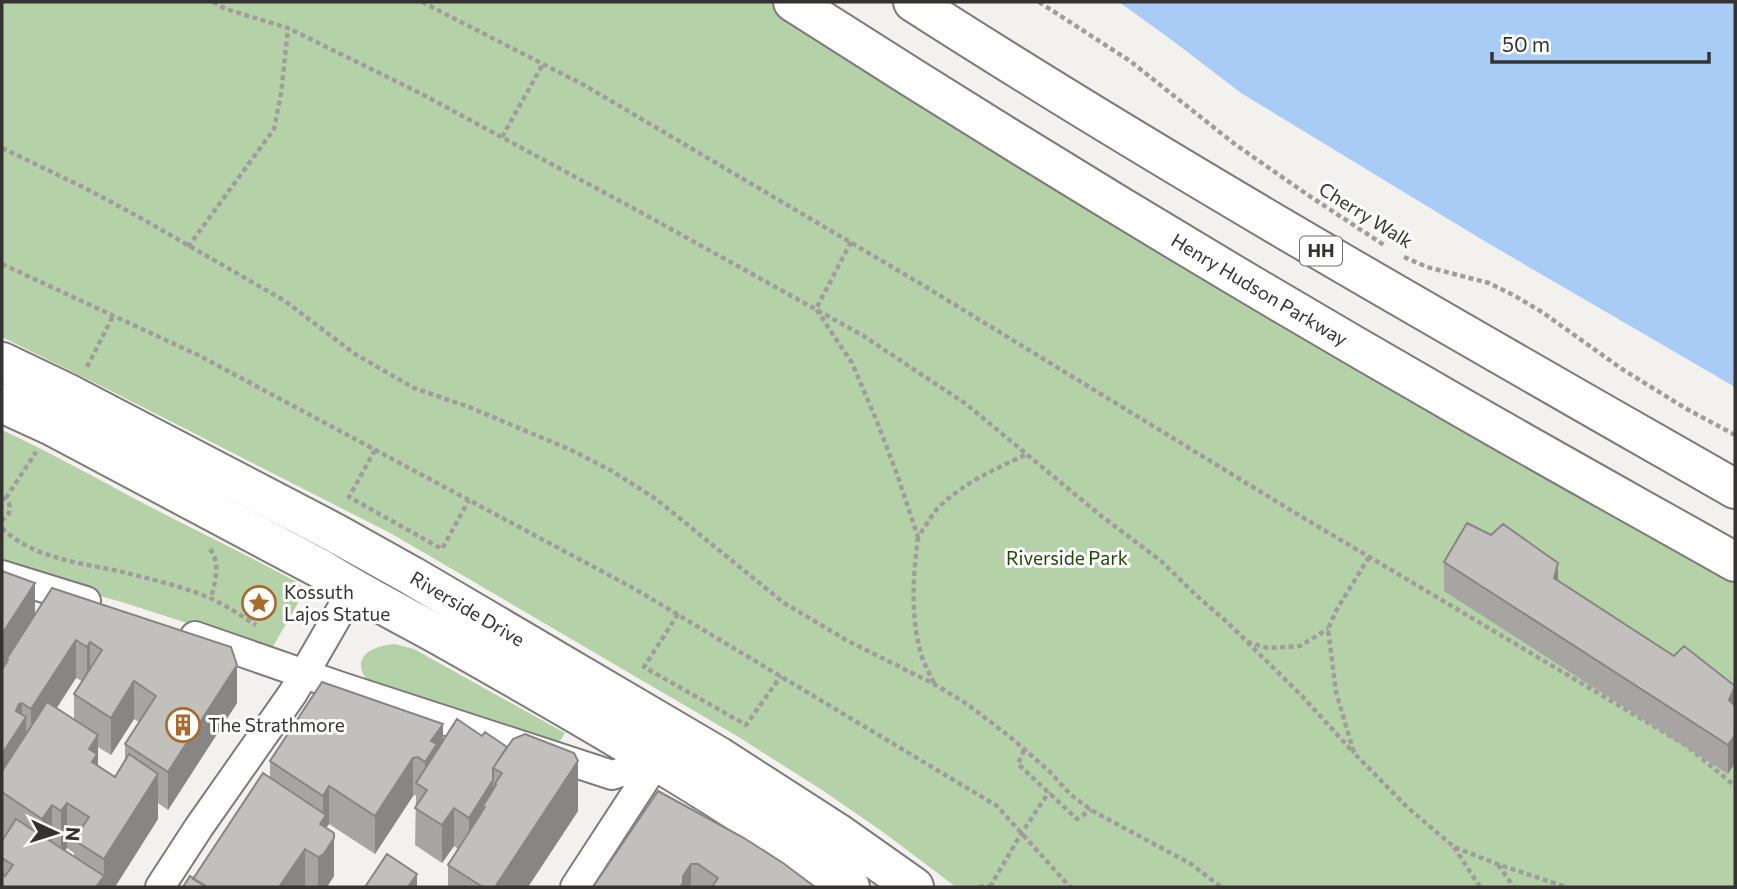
<svg xmlns="http://www.w3.org/2000/svg" width="1737" height="889" font-family="Commissioner,sans-serif">
<style>
.green{fill:#b5d1a8}
.water{fill:#a9ccf7}
.lines{fill:none;stroke-linecap:round;stroke-linejoin:round}
.street-casing{stroke:#7d7b77;stroke-width:32}
.secondary-casing{stroke:#7d7b77;stroke-width:42}
.highway-casing{stroke:#7d7b77;stroke-width:42}
.path{stroke:#a09e9b;stroke-width:4.5;stroke-dasharray:5 3.5;stroke-linecap:butt}
.street{stroke:#fff;stroke-width:28}
.secondary{stroke:#fff;stroke-width:38}
.highway{stroke:#fff;stroke-width:38}
.wall{fill:#a7a5a2;fill-rule:evenodd}
.shaded-wall{fill:#888684}
.building{fill:#c2c0bc;stroke:#888684;stroke-width:2}
.labels{text-anchor:middle;stroke-width:6;stroke-linejoin:round;paint-order:stroke}
.shield{fill:#fff;stroke:#71706f;stroke-width:2}
.shield-label{font-size:18px;font-weight:bold;fill:#343331}
.street-label{font-size:19px;fill:#343331;stroke:#fff}
.park-label{font-size:19px;fill:#224509;stroke:#fff}
.poi-label{font-size:19px;fill:#343331;stroke:#fff;text-anchor:start}
</style>
<rect width="100%" height="100%" fill="#f3f1ed"/>
<path class="green" d="M2,2H793L1735,562V887H956L883,832L822,790L737,736L392,534L111,391L2,337Z
M2,430C47,451 91,475 135,499C189,527 243,553 297,582L305,591L271,650L125,603L2,568Z
M395,644L414,649L565,733L558,744L372,686C348,661 367,646 395,644Z"/>
<path class="water" d="M1119,2H1735V387L1486,242L1241,93L1173,41Z"/>
<g class="lines">
<g class="street-casing">
<path id="street" d="M2,575L86,601
M195,636L339,686L612,775L657,761
M160,887L199,827L293,693L353,589
M575,887L657,761"/>
</g>
<g class="secondary-casing">
<g id="secondary">
<path id="s1" d="M2,362L71,395L335,533L412,576L718,756L839,834L914,887"/>
<path d="M2,403L52,426L321,569C361,594 404,616 446,639C584,717 721,796 850,887"/>
</g>
</g>
<g class="highway-casing">
<g id="highway">
<path id="s2" d="M793,2C1005,138 1220,269 1438,394C1536,451 1636,506 1735,562"/>
<path d="M913,2C1181,174 1459,331 1735,489"/>
</g>
</g>
<path class="path" d="M213,2L226,9L288,28L420,93L642,213L862,335L966,404L1100,515L1161,561L1197,596L1229,624L1301,695L1354,753
M422,2L584,85L921,284L1292,511L1687,746L1735,786
M1039,2L1130,61L1236,145L1308,195L1384,245
M502,137L543,64
M2,148L85,188L139,217L285,301L355,354L414,388L469,407L571,450L612,471L656,499L784,603L848,641L934,684L967,704L1009,736L1049,771L1071,795L1091,810L1191,864L1221,887
M851,242L816,309L852,363L878,424L898,477L918,537C924,528 930,518 937,509C961,484 997,468 1027,454
M188,247L274,129L281,94L288,28
M1404,257L1427,267L1489,283L1515,296L1542,312L1622,369L1685,408L1735,435
M2,264L200,356L635,589L997,806L1070,887
M87,367L113,316
M375,450L349,497L442,549L469,500
M2,497C13,502 12,515 2,520
M6,498L36,452
M2,528C34,560 85,563 127,573C154,580 184,587 210,598C226,605 241,616 256,625
M918,537C913,577 910,618 922,657C925,666 930,674 934,683
M210,549C221,563 215,582 211,598
M1369,557L1337,609L1328,629L1336,692L1354,753L1407,807L1454,847L1497,864L1566,887
M678,614L644,667L746,725L781,676
M1247,642L1268,648L1300,646L1328,629
M1024,750L1018,764L1077,819L1091,810
M1454,847L1480,887
M1498,865L1514,887
M979,887L989,886
M990,887L1021,834L1049,792"/>
<use href="#street" class="street"/>
<use href="#secondary" class="secondary"/>
<use href="#highway" class="highway"/>
</g>
<path class="wall" d="M1444,562L1558,581L1674,656L1735,686L1728,774L1444,591Z
M2,571L35,614L237,703L168,810L158,803V819L115,887H2V841L3,839L2,838ZM76,678L82,681L74,694V719L57,708ZM134,719L139,722L125,744V760L115,777L98,766V747L111,755ZM67,848L74,853V857L65,851Z
M443,742L578,811L528,887H448V865L458,849L454,846L442,863L415,845L416,795L413,796L375,854L329,824L326,828L334,876L327,887H306L193,879L270,778V761Z
M658,791L815,887H593Z"/>
<path class="shaded-wall" d="M1558,563V591L1554,578Z
M35,583V620L6,660V666L2,672V634Z
M76,640V678L31,746V709Z
M90,642V680L87,685V647Z
M237,665V703L168,810V772Z
M134,681V719L111,755V718Z
M1735,688V716L1729,700Z
M22,703V724L26,717V755L2,792V754L19,704Z
M443,724V762L427,790H425V762L431,741Z
M98,735V781L89,749Z
M1735,735V763L1728,774V745Z
M413,758V796L375,854V816Z
M578,761V811L528,887H495Z
M158,774V819L115,887H96L104,876V859Z
M493,780L494,818L485,807L483,806V834L469,855V818Z
M329,786V824L326,828L334,838V876L327,887H318V857L320,824L323,820V796Z
M67,803V848L61,856V811Z
M52,805V850L42,865V819Z
M454,808V846L442,863V825Z
M305,849V887H279Z
M691,864V887H683V876Z
M417,874V887H408Z"/>
<path class="building" d="M1467,523L1491,535L1503,524L1558,563L1554,578L1674,656L1684,646L1735,686L1729,700L1735,706V735L1728,745L1444,562Z
M2,571L35,583L2,634Z
M52,588L231,647L237,665L168,772L125,744L156,696L134,681L111,718L74,694L102,650L90,642L87,647L76,640L31,709L22,703L19,704L16,711L26,717L2,754V668H3L8,660H6Z
M322,682L443,724L431,741L437,744L425,762L418,757L413,758L375,816L329,786L323,796L270,761Z
M47,702L98,735L89,749L97,754L92,762L115,777L129,754L158,774L104,859L74,840L89,817L67,803L61,811L52,805L42,819L2,792V771Z
M457,719L482,736L485,732L507,747L493,768V780L469,818L454,808L442,825L415,808L427,790L416,783Z
M525,734L574,753L578,761L495,887H483L448,865L485,807L483,806L496,785L495,784L502,773L493,768L513,739Z
M263,773L326,815L320,824L334,833V838L323,855L318,857L305,849L279,887H207L193,879Z
M658,791L744,838L783,863L815,887H712L718,878L698,864H691L683,876V883L680,887H593Z
M16,819L104,876L96,887H2V875L5,876L13,865L2,858V841Z
M387,854L417,874L408,887H365Z
M190,876L207,887H183Z"/>
<defs>
<g id="sight-ring" transform="scale(1.75)"><circle r="9.5" fill="#fff" stroke="#a86b2e" stroke-width="1.5"/><path d="M0-6L1.8-2.2L6-1.7L2.9 1.2L3.7 5.4L0 3.3L-3.7 5.4L-2.9 1.2L-6-1.7L-1.8-2.2Z" fill="#a86b2e"/></g>
<g id="building-ring" transform="scale(1.75)"><circle r="9.5" fill="#fff" stroke="#a86b2e" stroke-width="1.5"/><path d="M-4-6H4V6H1V3H-1V6H-4ZM-2.5-4.3h1.7v1.8h-1.7ZM.8-4.3h1.7v1.8H.8ZM-2.5-1h1.7V.8h-1.7ZM.8-1h1.7V.8H.8Z" fill="#a86b2e"/></g>
</defs>
<g fill-rule="evenodd">
<use href="#sight-ring" x="259" y="603"/>
<use href="#building-ring" x="183" y="725"/>
</g>
<g class="labels">
<rect class="shield" x="1300" y="236.5" width="42" height="29" rx="5"/>
<g class="shield-label">
<text x="1321" y="257">HH</text>
</g>
<g class="street-label">
<text transform="translate(1366 215) rotate(32)" y="7">Cherry Walk</text>
<text dy="7" stroke="none"><textPath href="#s2" startOffset="548">Henry Hudson Parkway</textPath></text>
<text dy="7" stroke="none"><textPath href="#s1" startOffset="527">Riverside Drive</textPath></text>
</g>
<g class="park-label">
<text x="1067" y="565">Riverside Park</text>
</g>
<g class="poi-label">
<text x="284" y="599">Kossuth<tspan x="284" dy="22">Lajos Statue</tspan></text>
<text x="208" y="732">The Strathmore</text>
</g>
</g>
<rect width="1737" height="889" fill="none" stroke="#343331" stroke-width="7"/>
<g transform="translate(56 833) rotate(94)" stroke="#ffffff" stroke-width="5" paint-order="stroke">
<path d="M0-5L12 26L0 18L-12 26Z" fill="#343331"/>
<text y="-10" font-size="19" font-weight="bold" text-anchor="middle" fill="#343331">N</text>
</g>
<path d="M1492 52v10h217v-10" fill="none" stroke="#343331" stroke-width="3.5"/>
<text x="1502" y="52" font-size="21" fill="#343331" stroke="#ffffff" stroke-width="5" paint-order="stroke">50 m</text>
</svg>
